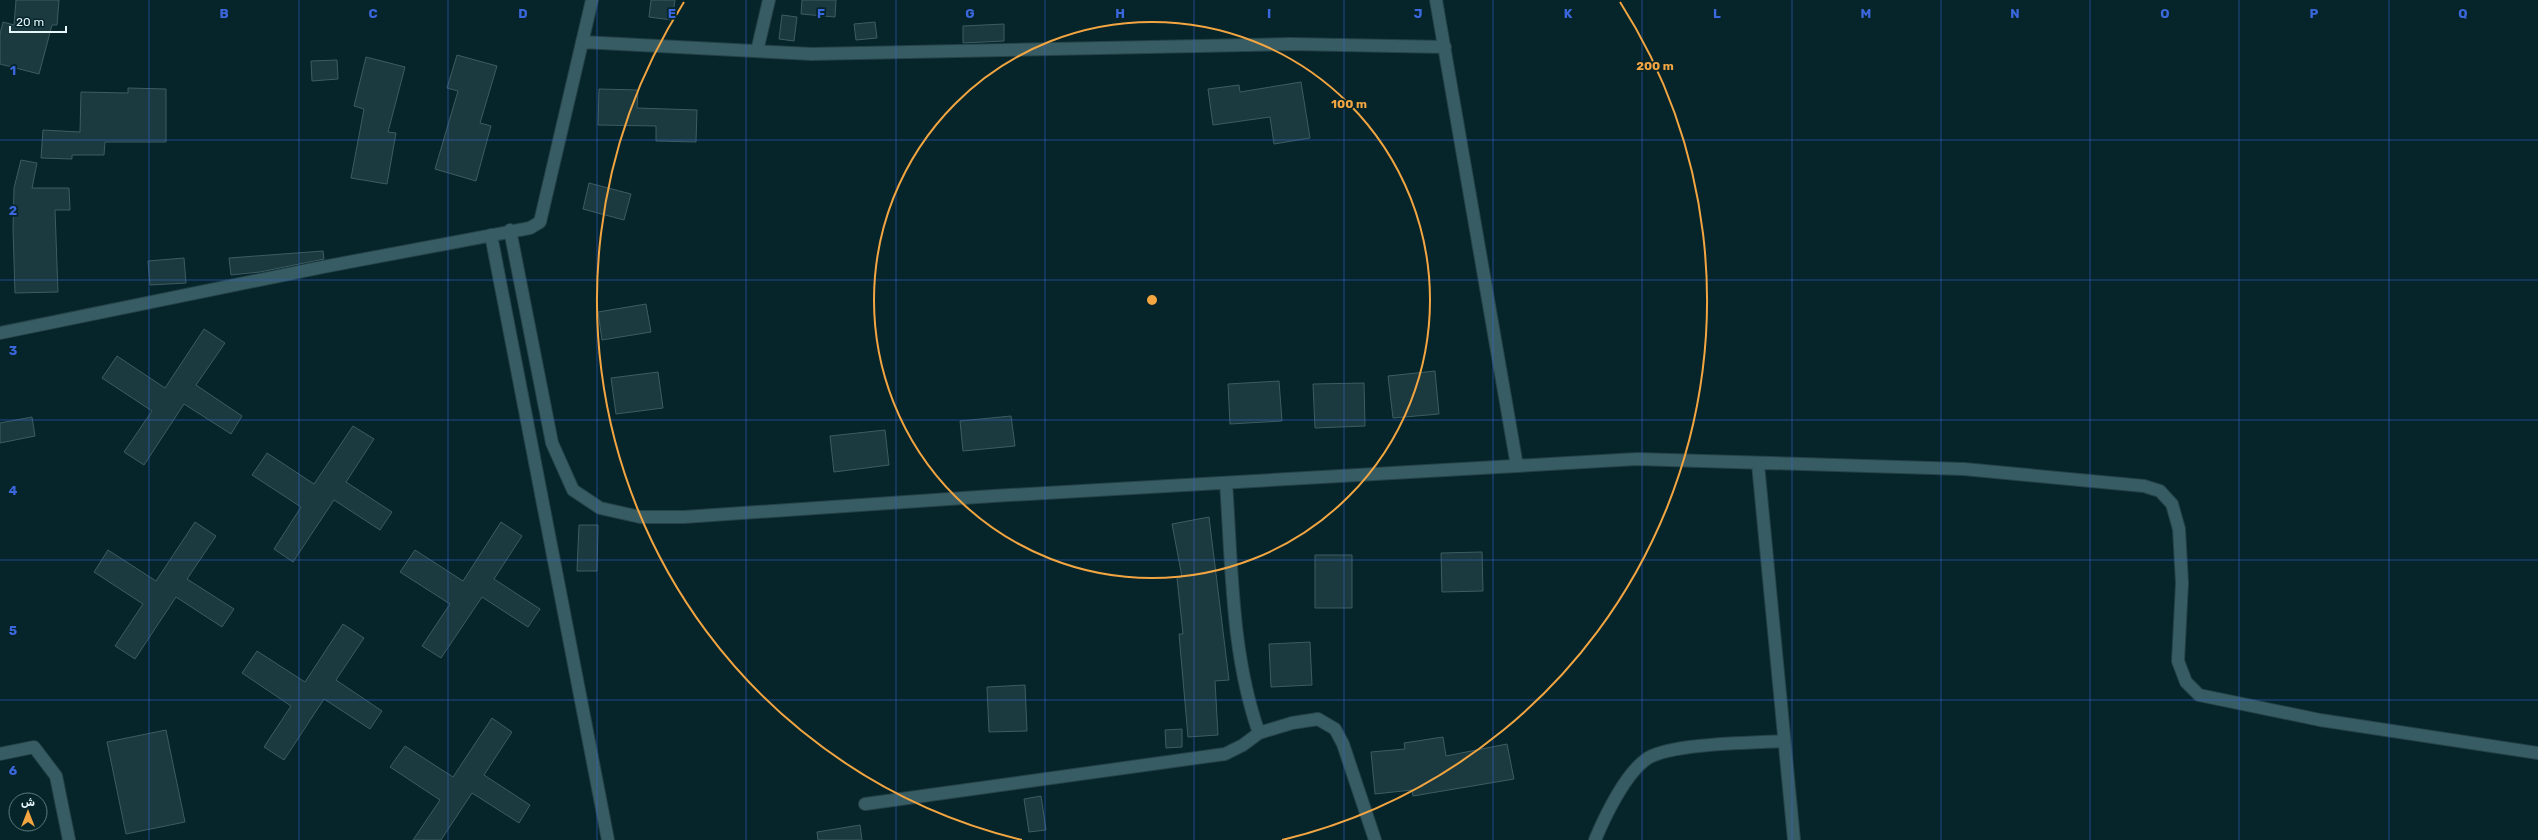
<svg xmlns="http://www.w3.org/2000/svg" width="2538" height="840" font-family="Rubik,'Noto Sans Arabic',sans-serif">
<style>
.building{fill:#1b3a3f;stroke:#3d5c62}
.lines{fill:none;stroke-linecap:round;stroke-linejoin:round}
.minor-casing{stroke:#244247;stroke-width:14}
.minor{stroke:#375c63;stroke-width:12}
.grid{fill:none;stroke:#3b67dd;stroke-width:1;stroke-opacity:0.55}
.ring{fill:none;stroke:#f2a541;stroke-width:2}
.grid-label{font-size:13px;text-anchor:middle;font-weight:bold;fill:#3b67dd;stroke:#05252a;stroke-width:3.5;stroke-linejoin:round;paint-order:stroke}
.centre{fill:#f2a541;stroke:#05252a;stroke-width:2}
.ring-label{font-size:12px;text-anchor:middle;font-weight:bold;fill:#f2a541;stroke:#05252a;stroke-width:3.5;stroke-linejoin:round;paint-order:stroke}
</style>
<rect width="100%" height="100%" fill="#05252a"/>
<path class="building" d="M16,0H59L57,25H52L39,74L0,64V34L3,22L14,25Z
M651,0H675L672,20L649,17Z
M802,0H836L835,17L801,14Z
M782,15L797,17L794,41L779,39Z
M875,22L877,38L856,40L854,24Z
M1004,24V41L963,43V26Z
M457,55L497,66L480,123L491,126L476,181L435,169L458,91L447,88Z
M366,57L405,67L388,132L396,133L387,184L351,178L364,109L354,106Z
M337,60L338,79L312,81L311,61Z
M1301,82L1310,138L1274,144L1270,117L1213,125L1208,89L1239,85L1240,92Z
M128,88L166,89V142H105L104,155H72V159L41,158L43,130L80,132L81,92L128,93Z
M599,89L638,90L637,108L697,110L696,142L656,141V126L598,125Z
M21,160L37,163L32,188H69L70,210H55L58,292L15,293L13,229L14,188Z
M589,183L631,194L624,220L583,209Z
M323,251L324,259L260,272L231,275L229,258Z
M184,258L186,283L150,285L148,261Z
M646,304L651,332L602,340L598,312Z
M204,329L225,343L196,385L242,416L231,434L184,404L144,465L124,452L152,411L102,378L117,356L165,388Z
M1435,371L1439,414L1393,418L1388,376Z
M658,372L663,408L616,414L611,378Z
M1279,381L1282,421L1230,424L1228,384Z
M1364,383L1365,426L1315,428L1313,384Z
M1011,416L1015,446L963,451L960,421Z
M32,417L35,436L0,443V423Z
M353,426L374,439L346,482L392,512L380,530L334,500L293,562L274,549L301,507L252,475L267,453L314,484Z
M885,430L889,465L834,472L830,436Z
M1209,517L1229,680L1215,681L1218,735L1188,737L1179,634H1183L1177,578L1182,577L1172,524Z
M195,522L216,536L187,579L234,609L222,627L176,597L135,659L115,646L143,604L94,572L108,550L156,581Z
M501,522L522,536L494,579L540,609L528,627L482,597L441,658L422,646L450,604L400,572L415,550L463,581Z
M579,525H598L597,571H577Z
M1482,552L1483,591L1442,592L1441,553Z
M1315,555H1352V608H1315Z
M343,624L364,638L336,680L382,711L370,729L324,699L284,760L264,747L291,706L242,673L257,651L305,682Z
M1310,642L1312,685L1271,687L1269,644Z
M1025,685L1027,731L989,732L987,687Z
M492,718L512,732L484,775L530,805L519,823L472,793L441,840H413L440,800L390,767L405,746L453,777Z
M1182,729V747L1166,748L1165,730Z
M166,730L185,822L126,834L107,742Z
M1443,737L1446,756L1507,744L1514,779L1413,796L1412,790L1375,794L1371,752L1405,749L1404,743Z
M1041,796L1046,830L1029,832L1024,799Z
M860,825L862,840H818L817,832Z"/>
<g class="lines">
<g class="minor-casing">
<path id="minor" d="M1436,0L1517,466
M582,42L812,54L1290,44L1445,47
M757,51L769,0
M510,230L552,443L573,490L600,508L640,517H684L993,496L1637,459L1964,469L2144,486L2160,491L2172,504L2179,529L2182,583L2178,661L2186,682L2199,695L2320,720L2538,753
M491,235L608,840
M0,333L328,266L530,228L540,222L592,0
M1758,464L1794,840
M1226,483C1232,566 1231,654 1259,733L1292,723L1318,719L1335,729L1343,744L1375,840
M0,754L34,747L56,776L69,840
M865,804L1225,754L1243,745L1259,733
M1595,840C1605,816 1626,772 1648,758C1673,743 1752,743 1784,741"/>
</g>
<use href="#minor" class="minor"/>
</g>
<path class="grid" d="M149,0V840M299,0V840M448,0V840M597,0V840M746,0V840M896,0V840M1045,0V840M1194,0V840M1344,0V840M1493,0V840M1642,0V840M1792,0V840M1941,0V840M2090,0V840M2239,0V840M2389,0V840M0,140H2538M0,280H2538M0,420H2538M0,560H2538M0,700H2538"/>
<g class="ring">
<circle cx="1152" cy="300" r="278"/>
<path d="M1022 840A555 555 0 0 1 684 2M1620 2A555 555 0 0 1 1282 840"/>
</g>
<g class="grid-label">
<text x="224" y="18">B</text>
<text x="373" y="18">C</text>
<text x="523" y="18">D</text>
<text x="672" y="18">E</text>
<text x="821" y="18">F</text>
<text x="970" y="18">G</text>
<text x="1120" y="18">H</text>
<text x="1269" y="18">I</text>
<text x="1418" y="18">J</text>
<text x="1568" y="18">K</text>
<text x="1717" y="18">L</text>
<text x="1866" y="18">M</text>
<text x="2015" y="18">N</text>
<text x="2165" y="18">O</text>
<text x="2314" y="18">P</text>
<text x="2463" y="18">Q</text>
<text x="13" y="75">1</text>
<text x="13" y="215">2</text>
<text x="13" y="355">3</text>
<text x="13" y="495">4</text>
<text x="13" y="635">5</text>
<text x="13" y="775">6</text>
</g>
<circle cx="1152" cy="300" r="6" class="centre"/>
<g class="ring-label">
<text x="1655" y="70">200 m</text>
<text x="1349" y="108">100 m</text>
</g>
<g transform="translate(28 812)"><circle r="19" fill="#05252a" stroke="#5e797d"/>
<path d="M0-3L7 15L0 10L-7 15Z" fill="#f2a541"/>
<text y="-6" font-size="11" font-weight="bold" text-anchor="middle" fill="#e4f6f9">ش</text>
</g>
<path d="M10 26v6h56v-6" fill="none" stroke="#e4f6f9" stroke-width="2"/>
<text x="16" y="26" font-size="12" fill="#e4f6f9" stroke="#05252a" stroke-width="3" paint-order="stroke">20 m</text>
</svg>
